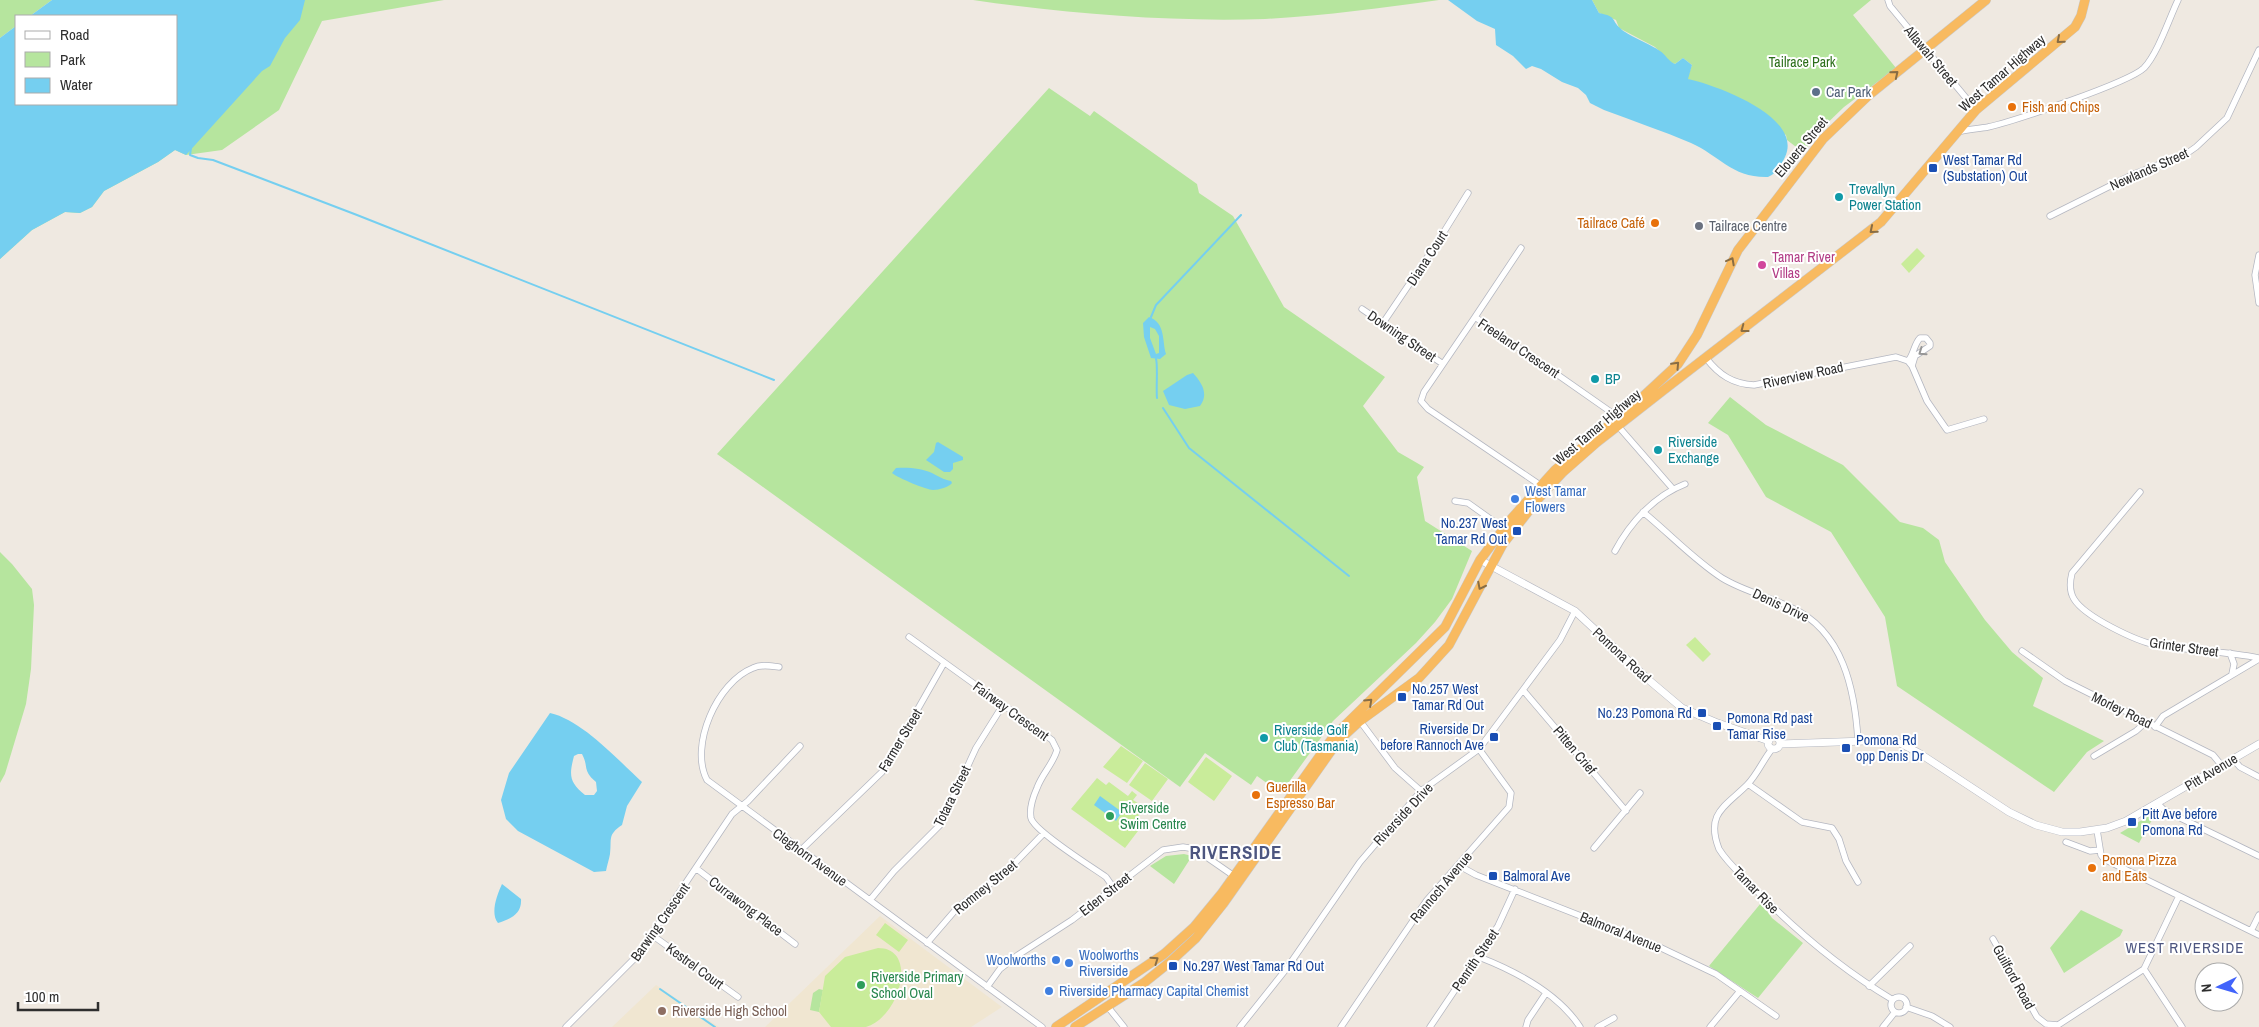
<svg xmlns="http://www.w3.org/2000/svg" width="2259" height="1027" font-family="'Archivo Narrow',sans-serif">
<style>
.education{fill:#f0e6d1}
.green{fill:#b6e59e}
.pitch{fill:#c9ec9a}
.water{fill:#75cff0;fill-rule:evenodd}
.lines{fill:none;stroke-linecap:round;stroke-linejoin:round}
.stream{stroke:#75cff0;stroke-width:2}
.minor-casing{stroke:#b4b7c1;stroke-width:7}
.tertiary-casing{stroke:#b4b7c1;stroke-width:8}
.trunk-casing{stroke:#c9c9c9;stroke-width:10}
.minor{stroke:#fff;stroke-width:5.5}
.tertiary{stroke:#fff;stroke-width:7}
.trunk{stroke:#f8ba60;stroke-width:9}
.oneway{stroke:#896d44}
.oneway2{stroke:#969696}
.service-dot{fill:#5c6f8a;stroke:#fff;stroke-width:2}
.food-dot{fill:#e8710a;stroke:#fff;stroke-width:2}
.transit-dot{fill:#1a4fb4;stroke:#fff;stroke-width:2}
.culture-dot{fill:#0f9aa8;stroke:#fff;stroke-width:2}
.worship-dot{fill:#6b7280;stroke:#fff;stroke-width:2}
.hotel-dot{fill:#d1479c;stroke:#fff;stroke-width:2}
.shop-dot{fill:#3f7fe0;stroke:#fff;stroke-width:2}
.leisure-dot{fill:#2e9e5b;stroke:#fff;stroke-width:2}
.education-dot{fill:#8d6e63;stroke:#fff;stroke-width:2}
.labels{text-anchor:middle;stroke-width:4;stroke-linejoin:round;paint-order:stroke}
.street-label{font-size:14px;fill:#2e2e2e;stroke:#fff}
.park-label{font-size:14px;fill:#2c6e1b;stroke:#fff}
.service-label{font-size:14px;fill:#4e5e75;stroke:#fff;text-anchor:start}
.food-label{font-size:14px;fill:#c56008;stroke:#fff;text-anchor:start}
.transit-label{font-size:14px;fill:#164399;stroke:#fff;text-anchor:start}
.culture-label{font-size:14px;fill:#0d838f;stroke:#fff;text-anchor:start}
.worship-label{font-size:14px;fill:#5b616d;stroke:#fff;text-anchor:start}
.hotel-label{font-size:14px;fill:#b23c85;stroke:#fff;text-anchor:start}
.shop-label{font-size:14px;fill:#366cbe;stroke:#fff;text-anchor:start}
.leisure-label{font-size:14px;fill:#27864d;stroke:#fff;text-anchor:start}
.education-label{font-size:14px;fill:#785e54;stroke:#fff;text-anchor:start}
.neighbourhood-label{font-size:15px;letter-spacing:1px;fill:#4d5680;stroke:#fff}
.district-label{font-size:19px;font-weight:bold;letter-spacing:1px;fill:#4d5680;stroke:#fff}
</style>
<rect width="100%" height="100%" fill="#efe9e1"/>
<path class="education" d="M880,916L1002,1007L971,1027H765Z
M656,985L719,1027H612Z"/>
<path class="green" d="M0,0H52L30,16H16V26L0,38Z
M277,0H444L322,21L279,110L222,150L186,155L175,150L158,162L104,191L92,207L80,213L65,212L32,230L0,259V239L217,74Z
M973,0H1439C1381,8 1323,16 1265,19C1168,22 1068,14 973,0Z
M1592,0H1871L1853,15L1896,68L1844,107L1814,136L1804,153L1787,140L1786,135L1726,93L1687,79L1692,65L1683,58L1675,64L1670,62L1655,47L1619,28L1616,20L1599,13Z
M1049,88L1090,116L1094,111L1197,184L1199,193L1233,216L1284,307L1385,377L1363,406L1398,452L1424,467L1417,477L1425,521L1472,551L1452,599L1435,622L1416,643L1333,721L1281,793L1257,776L1251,785L1205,753L1180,787L717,454Z
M1730,397L1766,425L1843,465L1900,522L1923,528L1939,540L1945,562L1985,620L2012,652L2043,678L2033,706L2104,741L2087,752L2054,792L1897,686L1885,617L1831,532L1766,497L1728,435L1708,423Z
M0,552L12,564L32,589L34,605L31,669L26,704L5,774L0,783Z
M2157,811L2139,843L2120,833Z
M1184,854L1192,856L1174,884L1150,866L1166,856Z
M1761,903L1772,918L1803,943L1758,998L1709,966Z
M2081,910L2123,930L2120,936L2064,973L2050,948Z
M819,989L823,990L819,1012L810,1010L813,993Z"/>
<path class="pitch" d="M1917,248L1925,256L1909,273L1901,264Z
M1695,637L1711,654L1703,662L1686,645Z
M1121,746L1143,761L1127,783L1103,767Z
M1206,757L1232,776L1214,801L1188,782Z
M1145,763L1168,779L1152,801L1129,785Z
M1097,778L1106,785L1109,782L1128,796L1132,791L1137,795L1133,800L1144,807L1134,823L1138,831L1125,848L1071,809Z
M885,923L908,940L899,952L876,935Z
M878,948C919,948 900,1017 866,1027C856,1027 841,1027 831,1027L819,1012L825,976L845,957Z"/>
<path class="water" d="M52,0H305L300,20L285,38L270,66L262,71L186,155L175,150L158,162L104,191L92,207L80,213L65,212L32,230L0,259V38L16,26V104H176V16H30Z
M1448,0H1592L1599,13C1618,17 1610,19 1620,28C1626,35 1651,44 1660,51C1666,55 1668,61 1675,64L1683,58L1692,65L1688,79C1716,85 1804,117 1785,157C1781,165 1777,173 1768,177C1732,178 1720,156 1691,143C1663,131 1633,121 1604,110L1590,103L1586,95L1578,88L1562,82L1541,69L1532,66L1526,69L1513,56L1496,45L1495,29L1477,21Z
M1149,317C1166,323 1162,341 1166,354L1160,359L1151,358L1144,337L1143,323ZM1150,327L1155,329L1159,336V353L1156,354L1150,338Z
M1193,373C1202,383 1209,394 1200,406L1185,409L1169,405L1163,391L1187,375Z
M938,442L963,457V460L953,463V469L950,472H944L926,460L934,452L936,443Z
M896,468C907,467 922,468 932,473C940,477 942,479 951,481L952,483C949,487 939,490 933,490C927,490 898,478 892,473Z
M550,713C582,720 618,760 642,782L627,806L622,825C607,835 612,839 610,854C609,860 607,865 606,871L594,872L518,831L506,819L501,800L509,773ZM578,754H582C589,767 582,770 596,782L597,791L594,795H585C569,782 569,775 574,756Z
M1100,796L1122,812L1116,821L1094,805Z
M502,884L521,899C522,914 511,919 498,923C490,913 497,895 502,884Z"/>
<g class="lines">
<path class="stream" d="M191,148L190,155L198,158L213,160L357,215L774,380
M1151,317L1156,305L1241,215
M1156,359C1158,365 1156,389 1157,398
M1163,408L1189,448L1349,576
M660,989L715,1027"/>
<g class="minor-casing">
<path id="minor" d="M1888,0L1890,6L1976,110
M1958,132C1968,129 1978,129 1988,127C2014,121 2128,83 2144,68C2158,53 2169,19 2178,0
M2050,216L2134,174L2186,154L2196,147L2227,118L2259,50
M2259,255L2255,275L2259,303
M1362,309L1443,364
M1475,317L1521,248
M1383,323L1437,243L1468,193
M1706,358C1719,375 1733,384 1754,385L1896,357L1908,361L1912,366L1927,401L1947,430L1984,419
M1908,361C1914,354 1914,344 1920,338H1926L1930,343V346L1915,356L1912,366
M1618,426L1673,489
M1540,485L1428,409L1421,401L1424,392L1475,317L1618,417
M2140,492L2072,573C2070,581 2069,591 2074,599C2085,617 2136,641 2156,645C2190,651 2225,651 2259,658
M1455,501L1468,503L1503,528
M1643,512C1669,533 1694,560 1722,578C1743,591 1770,597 1792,608C1843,631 1855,690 1858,741
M1615,551C1630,523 1654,496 1685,484
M909,637L1052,740L1057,750C1053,764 1042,774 1037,788C1033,797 1029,808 1031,818C1034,831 1092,867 1106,877L1113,887
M2022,651L2065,681L2213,755L2222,766
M2230,653L2234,664L2232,674
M779,667C770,666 761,664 753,668C717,682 689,746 707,780L1042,1027
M1523,690L1626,811
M1360,721L1395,768L1421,791
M2155,727L2163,716L2259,659
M1772,749C1763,760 1757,775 1747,785C1726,806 1705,813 1719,849C1728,864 1743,876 1755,889C1797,932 1841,969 1893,1000
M2094,756L2136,731L2146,722
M2233,759L2240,767L2259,777
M1748,784L1802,822L1832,828L1839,839L1846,861L1858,882
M2157,803L2164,810L2259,856
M2097,830L2101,855L2104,859L2259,935
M2066,842L2090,851L2100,850
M1594,848L1640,793
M801,850L882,772L944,663
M1458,865L1476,875L1655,945L1716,974L1776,1016
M697,869L795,944
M870,900L894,871L941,824L976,748L1003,705
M2251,931L2259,915
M652,935L738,997
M1993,939L2037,1017L2046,1024L2058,1025L2144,969L2179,896
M927,943L958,907L1006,872L1044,833
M1479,957C1515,971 1558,993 1580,1027
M2144,969L2182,1027
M1869,986L1910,946
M987,987L1000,969L1018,955L1072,920L1163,850L1183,847L1195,849L1234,876
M1891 1005a8 8 0 1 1 16 0a8 8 0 1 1-16 0Z
M1108,1007L1124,1027
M1906,1007L1932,1016L1950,1027
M566,1027L636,957L732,814L748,801L800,746
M1240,1027L1287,968L1360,862L1421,791L1479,749L1560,640L1575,611
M1341,1027L1427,900L1509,807L1511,793L1479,749
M1430,1027L1498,926L1515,889
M1526,1027L1528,1020L1546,993
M1598,1027L1614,1018
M1710,1027L1740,991
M1883,1027L1895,1012"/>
</g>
<g class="tertiary-casing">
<path id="tertiary" d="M1480,560L1575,611L1650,681L1682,708L1715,722L1769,741
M1768 743a6 6 0 1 1 12 0a6 6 0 1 1-12 0Z
M1780,744L1894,740L1919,753L2009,812L2036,825L2062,832H2080L2107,828L2126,821L2259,744"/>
</g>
<g class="trunk-casing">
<path id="trunk" d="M1056,1027L1164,954L1194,927L1222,893L1334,736L1445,627L1480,560L1511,519L1555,470L1636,403L1678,364L1697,335L1738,250L1823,139L1869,95L1986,0
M1075,1027L1145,982L1170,962L1196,938L1223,904L1338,741L1360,721L1419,678L1449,645L1503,544L1538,499L1563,472L1596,443L1665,389L1881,222L1976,110L2075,27L2081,16L2085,0"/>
</g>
<use href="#minor" class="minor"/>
<use href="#tertiary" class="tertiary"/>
<use href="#trunk" class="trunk"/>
</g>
<defs><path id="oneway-chevron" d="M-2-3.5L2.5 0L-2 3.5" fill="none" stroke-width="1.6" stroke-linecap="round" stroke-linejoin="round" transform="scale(1.25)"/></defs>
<g class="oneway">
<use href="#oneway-chevron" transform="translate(2060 40) rotate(139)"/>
<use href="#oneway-chevron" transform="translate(1895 74) rotate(-39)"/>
<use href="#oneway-chevron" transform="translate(1873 230) rotate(140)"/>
<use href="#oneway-chevron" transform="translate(1731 261) rotate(-62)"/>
<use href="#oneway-chevron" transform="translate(1744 329) rotate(143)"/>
<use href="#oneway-chevron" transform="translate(1676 365) rotate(-47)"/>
<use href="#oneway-chevron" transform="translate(1481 586) rotate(117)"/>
<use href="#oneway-chevron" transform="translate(1369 702) rotate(-43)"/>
<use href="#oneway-chevron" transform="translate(1155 960) rotate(-35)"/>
</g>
<use class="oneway2" href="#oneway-chevron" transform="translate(1922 352) rotate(145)"/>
<circle class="service-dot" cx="1816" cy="92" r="5"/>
<g class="food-dot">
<circle cx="2012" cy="107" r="5"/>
<circle cx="1655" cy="223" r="5"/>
<circle cx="1256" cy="795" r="5"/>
<circle cx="2092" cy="868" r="5"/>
</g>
<g class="transit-dot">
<rect x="1928" y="163" width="10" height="10" rx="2.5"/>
<rect x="1512" y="526" width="10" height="10" rx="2.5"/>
<rect x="1397" y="692" width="10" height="10" rx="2.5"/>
<rect x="1697" y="708" width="10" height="10" rx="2.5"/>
<rect x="1712" y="721" width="10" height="10" rx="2.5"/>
<rect x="1489" y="732" width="10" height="10" rx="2.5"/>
<rect x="1841" y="743" width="10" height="10" rx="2.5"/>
<rect x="2127" y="817" width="10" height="10" rx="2.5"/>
<rect x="1488" y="871" width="10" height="10" rx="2.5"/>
<rect x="1168" y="961" width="10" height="10" rx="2.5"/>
</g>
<g class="culture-dot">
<circle cx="1839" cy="197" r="5"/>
<circle cx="1595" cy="379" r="5"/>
<circle cx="1658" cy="450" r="5"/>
<circle cx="1264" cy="738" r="5"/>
</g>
<circle class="worship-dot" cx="1699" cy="226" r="5"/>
<circle class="hotel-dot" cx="1762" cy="265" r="5"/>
<g class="shop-dot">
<circle cx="1515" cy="499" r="5"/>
<circle cx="1056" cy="960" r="5"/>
<circle cx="1069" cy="963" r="5"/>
<circle cx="1049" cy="991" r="5"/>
</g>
<g class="leisure-dot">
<circle cx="1110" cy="816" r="5"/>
<circle cx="861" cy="985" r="5"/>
</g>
<circle class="education-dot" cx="662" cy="1011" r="5"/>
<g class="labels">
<g class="street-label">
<text transform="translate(1931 56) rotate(50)" y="5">Allawah Street</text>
<text transform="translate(2002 73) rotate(-41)" y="5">West Tamar Highway</text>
<text transform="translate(1801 147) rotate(-50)" y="5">Elouera Street</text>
<text transform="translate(2149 169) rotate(-24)" y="5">Newlands Street</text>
<text transform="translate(1427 258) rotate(-57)" y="5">Diana Court</text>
<text transform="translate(1402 336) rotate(34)" y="5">Downing Street</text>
<text transform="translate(1519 348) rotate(34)" y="5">Freeland Crescent</text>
<text transform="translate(1803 375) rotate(-12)" y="5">Riverview Road</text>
<text transform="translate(1597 427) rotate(-40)" y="5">West Tamar Highway</text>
<text transform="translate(1781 605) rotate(25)" y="5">Denis Drive</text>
<text transform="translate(2184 647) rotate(8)" y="5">Grinter Street</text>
<text transform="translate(1622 655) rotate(43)" y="5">Pomona Road</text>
<text transform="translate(2122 710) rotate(26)" y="5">Morley Road</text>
<text transform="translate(1011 711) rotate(36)" y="5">Fairway Crescent</text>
<text transform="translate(900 740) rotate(-59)" y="5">Farmer Street</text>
<text transform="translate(1575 750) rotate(50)" y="5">Pitten Crief</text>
<text transform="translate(2211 772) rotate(-31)" y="5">Pitt Avenue</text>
<text transform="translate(952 796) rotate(-64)" y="5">Totara Street</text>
<text transform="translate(1403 814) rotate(-47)" y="5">Riverside Drive</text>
<text transform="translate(810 857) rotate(36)" y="5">Cleghorn Avenue</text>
<text transform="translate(985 887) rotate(-39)" y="5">Romney Street</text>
<text transform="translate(1441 887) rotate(-50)" y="5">Rannoch Avenue</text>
<text transform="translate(1756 890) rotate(46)" y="5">Tamar Rise</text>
<text transform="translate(1105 894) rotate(-38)" y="5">Eden Street</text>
<text transform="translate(746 906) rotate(37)" y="5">Currawong Place</text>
<text transform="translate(660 922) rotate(-55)" y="5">Barwing Crescent</text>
<text transform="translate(1621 932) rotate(22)" y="5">Balmoral Avenue</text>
<text transform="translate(1475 960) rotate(-56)" y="5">Penrith Street</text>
<text transform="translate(695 966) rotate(36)" y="5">Kestrel Court</text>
<text transform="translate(2014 977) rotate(61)" y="5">Guilford Road</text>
</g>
<g class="park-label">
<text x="1802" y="67">Tailrace Park</text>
</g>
<g class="service-label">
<text x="1826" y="97">Car Park</text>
</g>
<g class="food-label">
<text x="2022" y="112">Fish and Chips</text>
<text x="1645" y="228" text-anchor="end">Tailrace Café</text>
<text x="1266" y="792">Guerilla<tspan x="1266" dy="16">Espresso Bar</tspan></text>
<text x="2102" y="865">Pomona Pizza<tspan x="2102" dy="16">and Eats</tspan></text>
</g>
<g class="transit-label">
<text x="1943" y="165">West Tamar Rd<tspan x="1943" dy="16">(Substation) Out</tspan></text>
<text x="1507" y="528" text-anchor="end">No.237 West<tspan x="1507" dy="16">Tamar Rd Out</tspan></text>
<text x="1412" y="694">No.257 West<tspan x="1412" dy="16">Tamar Rd Out</tspan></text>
<text x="1692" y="718" text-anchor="end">No.23 Pomona Rd</text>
<text x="1727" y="723">Pomona Rd past<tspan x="1727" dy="16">Tamar Rise</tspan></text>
<text x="1484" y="734" text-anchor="end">Riverside Dr<tspan x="1484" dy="16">before Rannoch Ave</tspan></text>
<text x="1856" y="745">Pomona Rd<tspan x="1856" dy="16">opp Denis Dr</tspan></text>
<text x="2142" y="819">Pitt Ave before<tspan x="2142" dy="16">Pomona Rd</tspan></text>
<text x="1503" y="881">Balmoral Ave</text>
<text x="1183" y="971">No.297 West Tamar Rd Out</text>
</g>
<g class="culture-label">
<text x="1849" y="194">Trevallyn<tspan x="1849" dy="16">Power Station</tspan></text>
<text x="1605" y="384">BP</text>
<text x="1668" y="447">Riverside<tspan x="1668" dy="16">Exchange</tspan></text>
<text x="1274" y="735">Riverside Golf<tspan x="1274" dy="16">Club (Tasmania)</tspan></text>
</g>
<g class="worship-label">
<text x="1709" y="231">Tailrace Centre</text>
</g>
<g class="hotel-label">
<text x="1772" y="262">Tamar River<tspan x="1772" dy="16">Villas</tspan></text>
</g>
<g class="shop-label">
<text x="1525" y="496">West Tamar<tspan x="1525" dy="16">Flowers</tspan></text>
<text x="1079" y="960">Woolworths<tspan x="1079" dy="16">Riverside</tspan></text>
<text x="1046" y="965" text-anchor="end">Woolworths</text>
<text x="1059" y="996">Riverside Pharmacy Capital Chemist</text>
</g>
<g class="leisure-label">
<text x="1120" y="813">Riverside<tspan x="1120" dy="16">Swim Centre</tspan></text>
<text x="871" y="982">Riverside Primary<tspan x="871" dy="16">School Oval</tspan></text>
</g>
<g class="education-label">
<text x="672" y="1016">Riverside High School</text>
</g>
<g class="neighbourhood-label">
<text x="2185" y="953">WEST RIVERSIDE</text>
</g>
<g class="district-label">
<text x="1236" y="859">RIVERSIDE</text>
</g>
</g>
<rect x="15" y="15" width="162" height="90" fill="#ffffff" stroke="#ababab"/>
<rect x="25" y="31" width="25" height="8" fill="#ffffff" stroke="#ababab"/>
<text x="60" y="40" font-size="15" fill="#2e2e2e">Road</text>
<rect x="25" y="52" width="25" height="15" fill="#b6e59e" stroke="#ababab"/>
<text x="60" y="65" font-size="15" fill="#2e2e2e">Park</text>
<rect x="25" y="78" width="25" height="15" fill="#75cff0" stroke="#ababab"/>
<text x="60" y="90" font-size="15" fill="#2e2e2e">Water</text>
<g transform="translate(2219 987) rotate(265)"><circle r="24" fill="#ffffff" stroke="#ababab"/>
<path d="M0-4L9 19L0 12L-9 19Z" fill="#4264fb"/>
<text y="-8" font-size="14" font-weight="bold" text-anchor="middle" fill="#2e2e2e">N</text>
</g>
<path d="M18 1002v8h80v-8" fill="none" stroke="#2e2e2e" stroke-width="2.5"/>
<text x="25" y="1002" font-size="15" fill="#2e2e2e" stroke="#ffffff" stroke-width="4" paint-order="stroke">100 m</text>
</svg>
